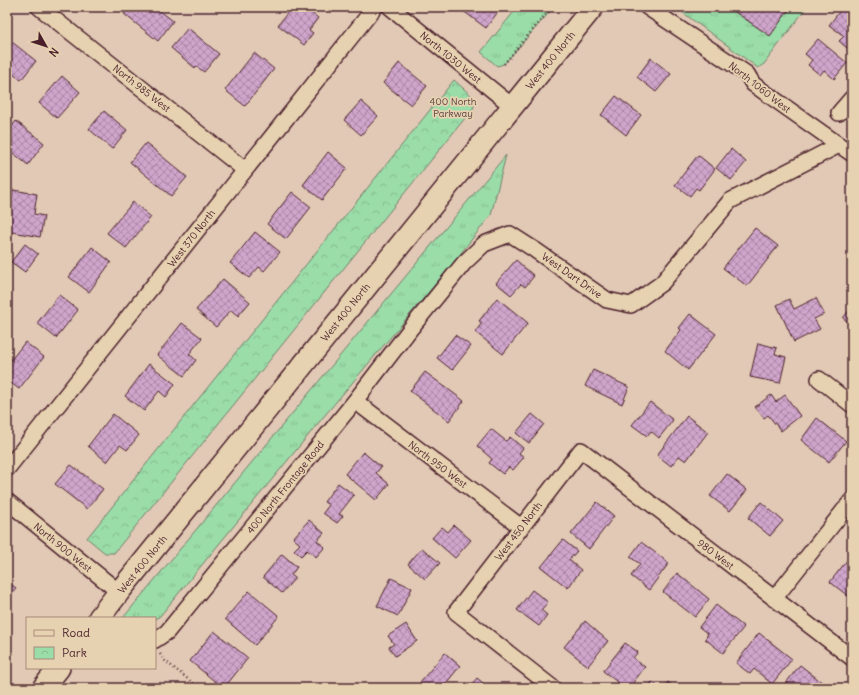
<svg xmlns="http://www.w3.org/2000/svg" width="859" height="695" font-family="Delius,sans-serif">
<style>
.grass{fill:url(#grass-tufts);stroke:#727e6a}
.park{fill:url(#park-crowns);stroke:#727e6a}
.building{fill:url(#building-cross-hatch);stroke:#4a1f2b}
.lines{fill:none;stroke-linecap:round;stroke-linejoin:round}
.street-casing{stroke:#4a1f2b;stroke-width:18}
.secondary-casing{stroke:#4a1f2b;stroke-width:24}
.path{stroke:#4a1f2b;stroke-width:2.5;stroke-dasharray:1 3;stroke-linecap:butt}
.street{stroke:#e6d2b0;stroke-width:15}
.secondary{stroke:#e6d2b0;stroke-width:21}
.labels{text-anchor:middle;stroke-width:3.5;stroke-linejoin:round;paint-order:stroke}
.street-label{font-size:10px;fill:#4a1f2b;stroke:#e6d2b0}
.park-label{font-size:10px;fill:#563c3e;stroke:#e6d2b0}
</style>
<defs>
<pattern id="grass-tufts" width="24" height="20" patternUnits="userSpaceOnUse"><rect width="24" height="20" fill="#9adda8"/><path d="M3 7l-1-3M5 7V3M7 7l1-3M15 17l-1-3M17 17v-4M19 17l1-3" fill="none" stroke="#86bd91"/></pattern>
<pattern id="park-crowns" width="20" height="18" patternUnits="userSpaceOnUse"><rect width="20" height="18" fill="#9adda8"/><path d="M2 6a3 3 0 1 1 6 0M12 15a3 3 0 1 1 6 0" fill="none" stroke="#86bd91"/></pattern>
<pattern id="building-cross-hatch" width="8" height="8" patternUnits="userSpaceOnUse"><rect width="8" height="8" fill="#cfa5cb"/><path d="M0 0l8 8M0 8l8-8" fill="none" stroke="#aa86a5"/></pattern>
</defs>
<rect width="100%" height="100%" fill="#e1c9b5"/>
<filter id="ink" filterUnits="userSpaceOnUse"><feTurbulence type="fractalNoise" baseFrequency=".025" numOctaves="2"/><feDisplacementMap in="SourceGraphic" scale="8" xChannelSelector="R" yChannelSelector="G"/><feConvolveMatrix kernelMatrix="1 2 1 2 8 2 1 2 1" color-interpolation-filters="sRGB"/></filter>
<g filter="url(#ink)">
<path class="grass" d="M518,7H554L504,64L497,66L481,52Z
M675,7H728L770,36L790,8L791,7H807L764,64L758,68Z
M506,155L491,215L449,268L320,421L160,616L155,619V618H123Z"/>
<path class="park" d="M454,80L473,97L474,107L114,553H105L87,538Z"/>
<path class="building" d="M130,7H155L173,21L158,41L124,14Z
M282,7H304L318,18L309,30L313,33L304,45L278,25L288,12Z
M458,7H497L500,9L486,28Z
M728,7H789L790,8L770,36Z
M843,7L852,14V44L848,49L839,41L844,36L829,25Z
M188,28L219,54L204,72L196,66L195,68L171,48Z
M7,38L36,61L21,80L9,71L7,73Z
M818,39L847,63L834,79L824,70L820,75L808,65L812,60L805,54Z
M254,53L274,69L245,106L225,90Z
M651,58L671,74L656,92L637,77Z
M399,63L427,86L411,105L383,83Z
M62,76L80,92L57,118L39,103Z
M616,96L641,115L626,135L601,115Z
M361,101L378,116L361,135L344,120Z
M104,111L127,130L112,149L89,129Z
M16,121L44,143L28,165L9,150L14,143L7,137V133Z
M146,143L187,177L171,196L130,162Z
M731,149L746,162L731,180L716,168Z
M328,152L347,168L322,200L303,185Z
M698,155L715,169L699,190L696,188L690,196L675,185Z
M13,190L37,194L34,214L44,216L40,237L7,231V217H8Z
M292,192L311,207L286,239L267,224Z
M133,202L151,217L126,248L107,233Z
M755,228L778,246L747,286L723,268Z
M255,232L280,252L264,271L259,267L249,278L230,263Z
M25,244L38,254L25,272L11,262Z
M92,247L111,262L89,292L69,277Z
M516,260L534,276L525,287L521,284L511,295L496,283Z
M223,279L250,302L238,316L231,310L216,327L196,310Z
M59,295L78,310L56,338L37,323Z
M497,298L528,323L503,354L475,332L482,323L479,321Z
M816,298L824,314L814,319L820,329L794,342L777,305L789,299L794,309Z
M852,307V325L843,318Z
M690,314L716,334L688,370L665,351L681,330L679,328Z
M182,323L202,338L189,354L196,360L184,376L157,355Z
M455,335L471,346L452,370L437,358Z
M25,342L44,357L19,389L7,380V365Z
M758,343L777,348L775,354L786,357L780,383L750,377Z
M149,364L175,384L166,397L159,391L144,411L125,396Z
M593,370L629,387L622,404L585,386Z
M425,372L464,401L449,421L410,391Z
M771,395L776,402L785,395L800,416L781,431L768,415L764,418L755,407Z
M650,402L673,420L659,438L651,431L647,436L632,425Z
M113,414L139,435L127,450L120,445L107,462L88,446Z
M532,414L544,424L529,443L516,433Z
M687,416L708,432L686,461L679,456L671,466L657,455Z
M817,418L846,441L829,462L801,440Z
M491,429L506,441L510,437L523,448L519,453L524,457L513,470L509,467L503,474L489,463L492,459L477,446Z
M363,452L381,467L376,473L389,484L376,500L345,474Z
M71,465L103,489L87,509L55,484Z
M727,474L747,490L730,511L710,496Z
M338,483L354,495L339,514L343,516L337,523L323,513L329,505L324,502Z
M597,502L614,516L589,549L571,534Z
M761,502L783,521L770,536L748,518Z
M309,520L324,533L317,541L325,547L316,557L307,550L301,556L294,550L300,544L293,538Z
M454,525L471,540L455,558L432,538L442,527L448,532Z
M563,540L577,551L569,560L581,570L568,588L541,567Z
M641,542L669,563L649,590L631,576L640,564L630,557Z
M422,548L440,563L425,579L408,564Z
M282,554L297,567L291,575L295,578L282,593L263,577Z
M852,554V590L848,596L830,582Z
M677,573L709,599L695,617L663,592Z
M391,578L412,588L398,616L377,606Z
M7,581L16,588L7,599Z
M532,590L548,602L541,610L547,615L539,626L517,610Z
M249,591L279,616L255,645L225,619Z
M716,605L744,627L723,653L705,639L708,634L699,627Z
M585,621L608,641L588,666L564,647Z
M406,624L417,641L395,656L389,647L394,644L388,636Z
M214,631L248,658L224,688H223L190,661Z
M759,633L792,659L772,684L754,669L750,674L736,663Z
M625,643L638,652L633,658L645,667L629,688H625L603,671Z
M445,653L460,666L443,687L439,684L436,688H427L420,682Z
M800,665L828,687L827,688H782Z
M477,678L489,688H469Z
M652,682L660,688H647Z
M668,682L675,688H663Z"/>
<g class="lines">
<g class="street-casing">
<path id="street" d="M39,7L245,170
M390,7L512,106
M647,7L747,74L753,84L852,154
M839,113L852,98
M819,379L852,405
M355,401L521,527
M7,469L375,7
M7,501L119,592
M774,599L852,500
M155,640L167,632L355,401L411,328L464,263L484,244L510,234L535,250L607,300L631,305L662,283L730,201L839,145
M553,688L456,612L581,450L852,658"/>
</g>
<g class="secondary-casing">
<path id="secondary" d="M99,618L119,592L593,7
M43,688L59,668"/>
</g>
<path class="path" d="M504,64L552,7
M160,654L164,660L199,688"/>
<use href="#street" class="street"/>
<use href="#secondary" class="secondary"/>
</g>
</g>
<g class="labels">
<g class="street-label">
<text transform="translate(451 57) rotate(39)" y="4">North 1030 West</text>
<text transform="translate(550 60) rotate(-51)" y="4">West 400 North</text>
<text transform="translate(760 87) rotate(38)" y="4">North 1060 West</text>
<text transform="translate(142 88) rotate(38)" y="4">North 985 West</text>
<text transform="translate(191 238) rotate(-52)" y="4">West 370 North</text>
<text transform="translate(572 275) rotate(35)" y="4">West Dart Drive</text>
<text transform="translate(345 312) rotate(-51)" y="4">West 400 North</text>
<text transform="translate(438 464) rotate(37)" y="4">North 950 West</text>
<text transform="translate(285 487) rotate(-51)" y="4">400 North Frontage Road</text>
<text transform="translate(518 531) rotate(-53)" y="4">West 450 North</text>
<text transform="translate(63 547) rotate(39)" y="4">North 900 West</text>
<text transform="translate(716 554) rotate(37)" y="4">980 West</text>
<text transform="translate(142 564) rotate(-51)" y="4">West 400 North</text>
</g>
<g class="park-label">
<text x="453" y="105">400 North<tspan x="453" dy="12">Parkway</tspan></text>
</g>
</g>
<rect width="859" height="695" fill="none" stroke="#e6d2b0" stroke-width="24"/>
<rect x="12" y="12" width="835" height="671" fill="none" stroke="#4a1f2b" stroke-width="1.5" filter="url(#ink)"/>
<rect x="26" y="617" width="130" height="52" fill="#e6d2b0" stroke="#a88a7b"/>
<rect x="34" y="630" width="20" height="6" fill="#e6d2b0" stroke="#a88a7b"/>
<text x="62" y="637" font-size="12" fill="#4a1f2b">Road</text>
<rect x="34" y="647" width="20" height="12" fill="url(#park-crowns)" stroke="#a88a7b"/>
<text x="62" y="657" font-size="12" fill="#4a1f2b">Park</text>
<g transform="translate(46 46) rotate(129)" stroke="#e6d2b0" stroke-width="3" paint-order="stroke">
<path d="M0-3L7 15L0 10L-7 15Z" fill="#4a1f2b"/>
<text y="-6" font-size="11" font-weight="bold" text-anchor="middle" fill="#4a1f2b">N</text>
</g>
</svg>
